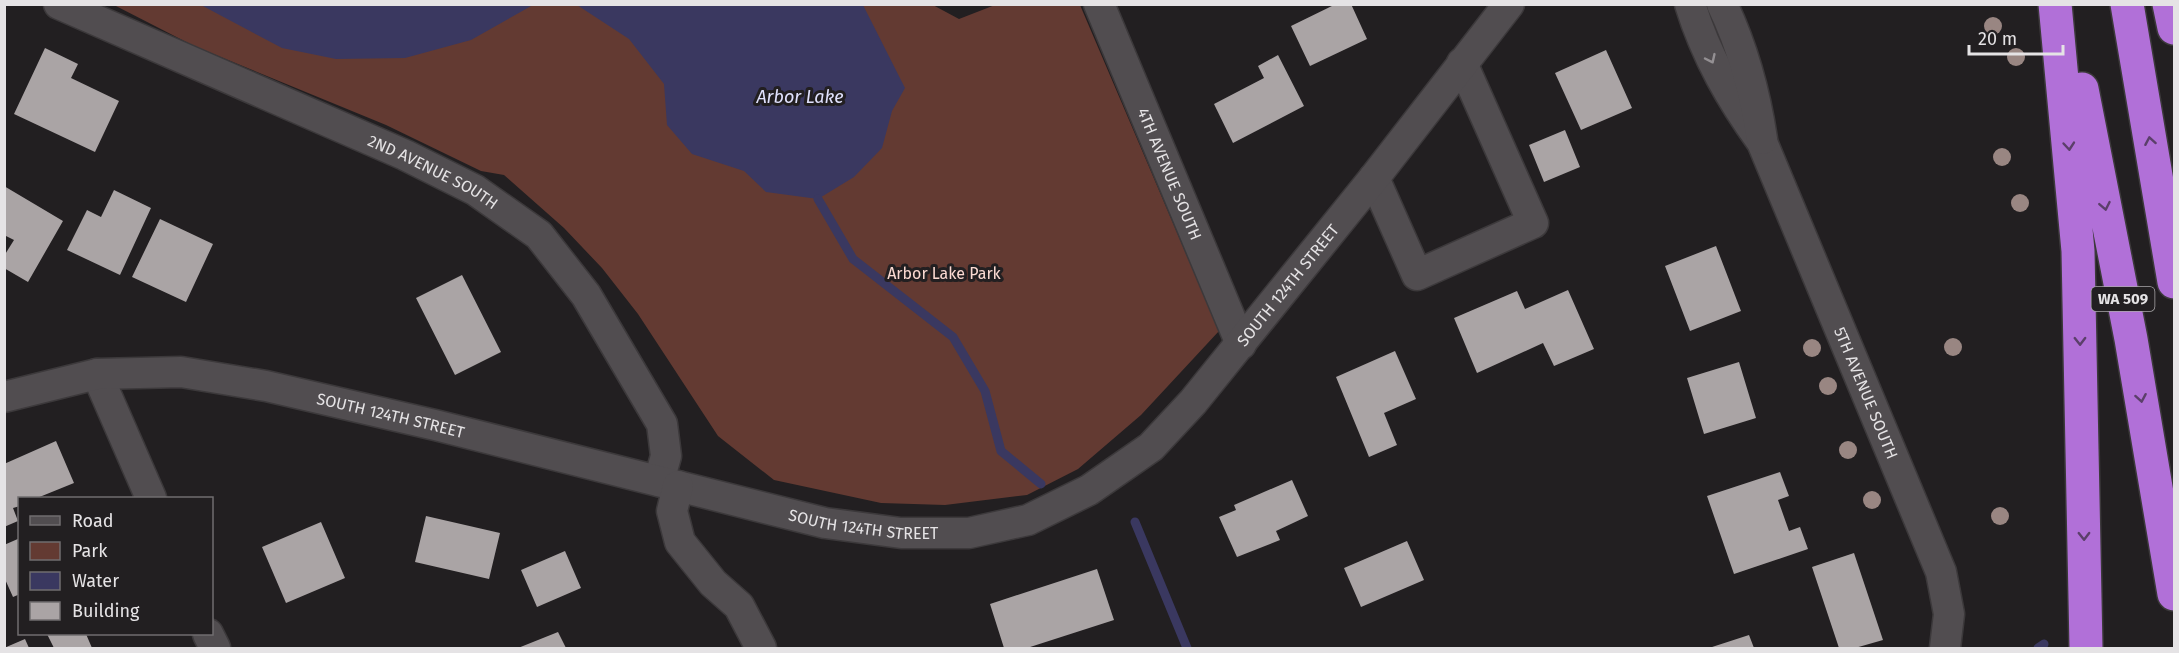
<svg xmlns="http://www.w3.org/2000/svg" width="2179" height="653" font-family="'Fira Sans',sans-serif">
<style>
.green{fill:#633a32}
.water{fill:#3a3860}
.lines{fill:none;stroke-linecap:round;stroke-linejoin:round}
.stream{stroke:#3a3860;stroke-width:9}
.building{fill:#aaa4a5}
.minor-casing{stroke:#3c393b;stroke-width:33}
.highway-casing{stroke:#3c393b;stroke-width:36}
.minor{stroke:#514d50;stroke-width:30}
.highway{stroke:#b170d8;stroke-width:33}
.tree{fill:#998682}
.oneway{stroke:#949093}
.oneway2{stroke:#5b3f6a}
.labels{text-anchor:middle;stroke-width:6;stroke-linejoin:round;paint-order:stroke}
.shield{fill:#221f21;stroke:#aaa8aa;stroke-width:1.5}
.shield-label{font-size:15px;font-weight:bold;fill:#e5e3e5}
.street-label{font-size:16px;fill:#e5e3e5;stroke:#221f21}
.park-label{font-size:16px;fill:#fbdad2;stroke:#221f21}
.water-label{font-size:18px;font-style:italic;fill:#e0e1fd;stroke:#221f21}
</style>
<rect width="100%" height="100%" fill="#221f21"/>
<path class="green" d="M931,4L959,19L995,5H1080L1219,331L1141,415L1078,469L1027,495L945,505L881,503L774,480L718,436L638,314L602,268L564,228L504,175L481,171L386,125L194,46L114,5Z"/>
<path class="water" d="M201,5V4L533,5L471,40L405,58L336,59L282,48Z
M577,5H863L905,88L892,111L882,148L854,177L818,199L766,192L744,171L692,154L667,125L664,84L629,39Z"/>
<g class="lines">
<path class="stream" d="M818,199L853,259L953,337L985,391L1001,451L1041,484
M1135,522L1187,648
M2038,648L2044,644"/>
</g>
<path class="building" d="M1336,4H1351L1367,39L1310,66L1291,26Z
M45,48L78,64L71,78L119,101L95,152L14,114Z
M1606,50L1632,108L1581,130L1555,73Z
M1278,55L1304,106L1233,143L1214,104L1264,78L1258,66Z
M1565,130L1580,167L1544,182L1529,145Z
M4,186L63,221L28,282L4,268V256L14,240L4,235Z
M114,190L151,208L120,275L67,250L87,210L101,217Z
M160,219L213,244L186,302L132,277Z
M1716,246L1741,311L1690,331L1665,266Z
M462,275L501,352L455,375L416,298Z
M1568,290L1594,349L1554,366L1543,343L1477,373L1454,318L1517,291L1525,309Z
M1395,351L1416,399L1384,413L1397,445L1369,457L1336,377Z
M1739,362L1756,418L1704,434L1687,378Z
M56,441L74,483L37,498H20V506L13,508L18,521L4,527V464Z
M1780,472L1789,496L1778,500L1789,531L1800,527L1808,549L1734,574L1707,496Z
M1292,480L1308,516L1276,531L1280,540L1237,557L1219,517L1236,510L1234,505Z
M426,516L500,533L489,579L415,562Z
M321,522L345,578L286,603L262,547Z
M20,538V594L13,597L4,577V545Z
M1407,541L1424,580L1361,607L1344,568Z
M565,551L581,588L537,607L521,570Z
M1854,553L1883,640L1855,648H1839L1812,567Z
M1097,569L1114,620L1027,648H1004L990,604Z
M558,632L566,648H518Z
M47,634H86L92,648H54Z
M1749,635L1754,648H1709Z
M25,639L29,648H4Z"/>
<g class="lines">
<g class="minor-casing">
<g id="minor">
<path id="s1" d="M59,4L405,155L475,190L539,235L586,295L662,424L666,456L659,481"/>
<path id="s2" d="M1099,4L1241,344"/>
<path id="s3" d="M1690,4C1706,56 1731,99 1762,142L1941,572L1949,614L1945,648"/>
<path d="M1722,4C1743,48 1755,92 1762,139"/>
<path d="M1374,178L1417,275L1533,223L1462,63"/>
<path d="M97,374L151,498"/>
<path id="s4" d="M4,397L97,374L181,372L266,386L435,425L825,523L901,533H969L1028,520L1089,490L1151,447L1193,402L1374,178L1509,4"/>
<path d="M678,486L672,511L680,542L713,583L739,606L761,648"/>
<path d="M208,634L215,648"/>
</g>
</g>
<g class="highway-casing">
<path id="highway" d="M2055,4L2078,251L2086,648
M2127,4L2174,282
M2169,4L2174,28
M2082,89L2131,339L2174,594"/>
</g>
<use href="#minor" class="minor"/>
<use href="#highway" class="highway"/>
</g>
<g class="tree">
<circle cx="1993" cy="26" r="9"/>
<circle cx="2016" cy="57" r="9"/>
<circle cx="2002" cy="157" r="9"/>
<circle cx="2020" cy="203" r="9"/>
<circle cx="1953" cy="347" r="9"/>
<circle cx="1812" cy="348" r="9"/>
<circle cx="1828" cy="386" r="9"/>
<circle cx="1848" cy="450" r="9"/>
<circle cx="1872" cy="500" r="9"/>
<circle cx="2000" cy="516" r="9"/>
</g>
<defs><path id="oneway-chevron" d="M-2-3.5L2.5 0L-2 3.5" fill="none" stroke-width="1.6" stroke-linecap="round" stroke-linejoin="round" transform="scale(1.5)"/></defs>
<use class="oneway" href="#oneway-chevron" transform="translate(1711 59) rotate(65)"/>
<g class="oneway2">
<use href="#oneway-chevron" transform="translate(2150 141) rotate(-100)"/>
<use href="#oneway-chevron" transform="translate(2069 146) rotate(85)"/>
<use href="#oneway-chevron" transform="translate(2105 206) rotate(79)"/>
<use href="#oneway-chevron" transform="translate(2080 341) rotate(89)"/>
<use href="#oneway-chevron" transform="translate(2141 398) rotate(80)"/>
<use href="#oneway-chevron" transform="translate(2084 536) rotate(89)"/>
</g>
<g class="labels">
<rect class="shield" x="2091.5" y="287" width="63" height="24" rx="4.5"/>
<g class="shield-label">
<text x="2123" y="304">WA 509</text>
</g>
<g class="street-label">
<text dy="6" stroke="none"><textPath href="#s1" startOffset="410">2ND AVENUE SOUTH</textPath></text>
<text dy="6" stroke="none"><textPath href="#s2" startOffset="184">4TH AVENUE SOUTH</textPath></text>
<text dy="6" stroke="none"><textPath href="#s4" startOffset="1402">SOUTH 124TH STREET</textPath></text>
<text dy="6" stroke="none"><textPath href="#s3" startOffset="428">5TH AVENUE SOUTH</textPath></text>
<text dy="6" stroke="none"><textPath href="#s4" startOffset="394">SOUTH 124TH STREET</textPath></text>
<text dy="6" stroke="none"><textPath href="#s4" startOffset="880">SOUTH 124TH STREET</textPath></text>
</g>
<g class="park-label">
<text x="944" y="279">Arbor Lake Park</text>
</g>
<g class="water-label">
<text x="800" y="103">Arbor Lake</text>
</g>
</g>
<rect width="2179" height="653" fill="none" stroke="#e5e3e5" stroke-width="12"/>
<rect x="18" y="497" width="195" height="138" fill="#221f21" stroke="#706d6f" stroke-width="1.5"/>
<rect x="30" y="516" width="30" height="9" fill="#514d50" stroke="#706d6f" stroke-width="1.5"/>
<text x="72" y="527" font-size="18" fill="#e5e3e5">Road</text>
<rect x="30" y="542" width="30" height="18" fill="#633a32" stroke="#706d6f" stroke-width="1.5"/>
<text x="72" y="557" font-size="18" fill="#e5e3e5">Park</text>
<rect x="30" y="572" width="30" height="18" fill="#3a3860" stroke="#706d6f" stroke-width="1.5"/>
<text x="72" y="587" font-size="18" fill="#e5e3e5">Water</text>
<rect x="30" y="602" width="30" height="18" fill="#aaa4a5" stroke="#706d6f" stroke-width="1.5"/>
<text x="72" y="617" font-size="18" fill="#e5e3e5">Building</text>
<path d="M1969 45v9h94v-9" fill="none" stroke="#e5e3e5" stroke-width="3"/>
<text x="1978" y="45" font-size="18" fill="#e5e3e5" stroke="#221f21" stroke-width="4.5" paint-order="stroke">20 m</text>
</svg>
